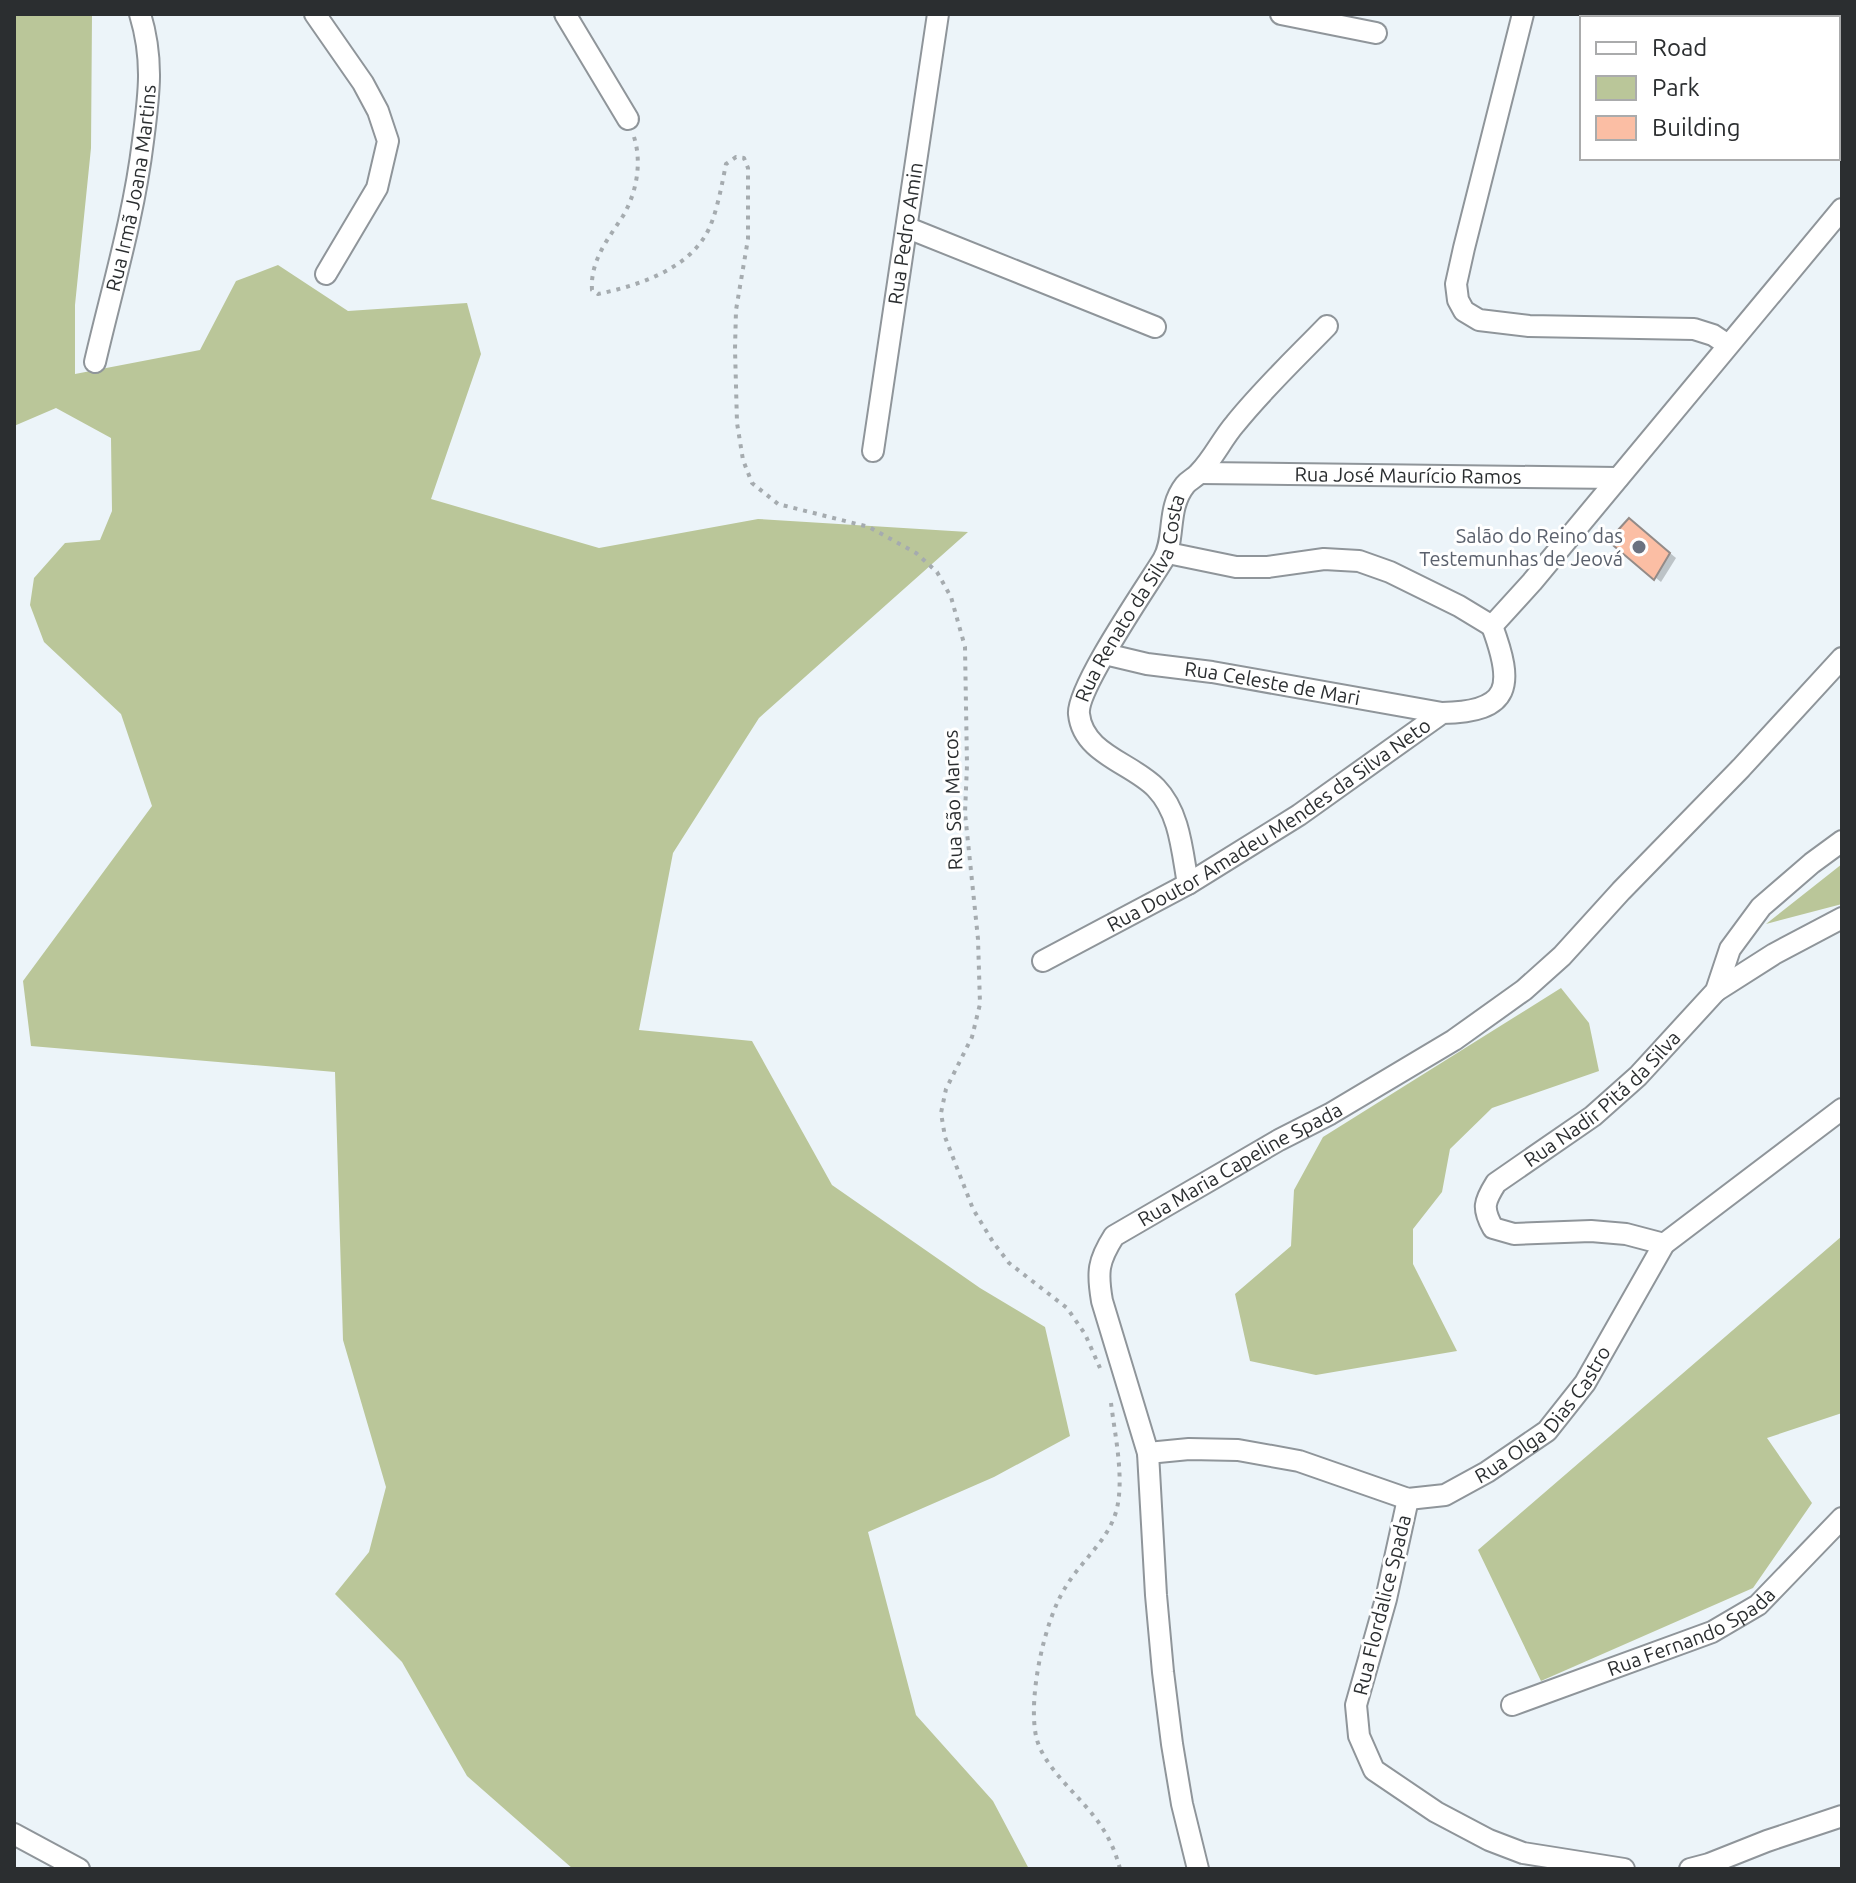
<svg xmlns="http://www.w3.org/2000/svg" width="1856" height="1883" font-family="Ubuntu,sans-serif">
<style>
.green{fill:#bac699}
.shadow{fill:#0003}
.building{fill:#fbbea4;stroke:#938b88;stroke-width:2}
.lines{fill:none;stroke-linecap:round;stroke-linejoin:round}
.minor-casing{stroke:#8f959a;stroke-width:24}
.path{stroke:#a5abaf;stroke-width:4;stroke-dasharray:4 6;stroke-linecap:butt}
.minor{stroke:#fff;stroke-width:20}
.worship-dot{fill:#6b7280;stroke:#fff;stroke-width:3}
.labels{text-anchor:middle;stroke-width:6;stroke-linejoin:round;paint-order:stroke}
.street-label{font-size:20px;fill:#2b2e30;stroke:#fff}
.worship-label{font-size:20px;fill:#5b616d;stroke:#fff;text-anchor:end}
</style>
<rect width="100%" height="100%" fill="#ecf4f9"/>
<path class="green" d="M14,14L92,15L91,148L75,305V374L200,350L236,281L278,265L348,311L467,303L481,354L431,499L599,548L758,519L968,532L759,718L673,853L639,1030L752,1041L832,1185L980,1288L1045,1327L1070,1436L994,1477L868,1532L916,1715L993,1801L1029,1869H573L467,1776L402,1662L335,1594L369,1552L386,1487L343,1340L335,1072L31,1046L23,981L152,806L121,714L44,642L30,605L34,578L65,543L100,540L112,511L111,438L56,408L14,426Z
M1842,864V904L1766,924Z
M1561,988L1589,1023L1599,1071L1492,1108L1450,1149L1442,1192L1413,1229V1264L1457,1351L1316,1375L1250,1361L1235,1294L1291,1246L1294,1190L1323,1137Z
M1842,1236V1413L1767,1438L1812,1503L1753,1588L1541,1681L1478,1550Z"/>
<path class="shadow" d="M1635,524L1676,558L1661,582L1611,541Z"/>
<path class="building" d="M1629,518L1670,553L1654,580L1608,541Z"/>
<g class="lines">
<g class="minor-casing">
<g id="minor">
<path d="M315,14L363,83L378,111L388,141L377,188L326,274"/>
<path d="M565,14L628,119"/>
<path d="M1281,14L1376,33"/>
<path d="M1523,14L1464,248L1456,284L1458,300L1464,311L1479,320L1529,326L1694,329L1713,335L1728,345"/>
<path d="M908,228L1155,327"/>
<path id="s1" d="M95,362C112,289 134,216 143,141C149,95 154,60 140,14"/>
<path id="s2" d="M873,451L938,14"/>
<path id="s3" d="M1200,473L1618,478"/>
<path d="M1168,553L1236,567H1268L1324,559L1359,561L1390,572L1459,606L1492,626"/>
<path d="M1492,626L1532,582L1842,209"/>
<path id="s4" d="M1105,654L1147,664L1212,672L1442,713"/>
<path id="s5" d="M1188,884C1182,851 1180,813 1156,788C1132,763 1083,754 1079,714C1076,689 1147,586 1163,560C1176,539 1166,509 1185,485C1189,480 1195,478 1199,473C1213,459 1222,439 1235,424C1263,389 1296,358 1327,326"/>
<path id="s6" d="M1043,961L1188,884L1299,815L1442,713C1512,712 1514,685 1492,626"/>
<path d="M1716,991L1774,954L1842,918"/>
<path id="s7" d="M1664,1244L1626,1234L1591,1231L1514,1234L1493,1228C1482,1208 1484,1202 1496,1183L1593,1116L1638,1076L1716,991L1730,949L1761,907L1812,863L1842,841"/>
<path id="s8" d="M1148,1453L1189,1449L1238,1450L1299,1461L1408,1499L1445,1495L1487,1472L1547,1431L1585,1383L1664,1244L1842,1109"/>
<path d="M1408,1499L1386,1599L1356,1705L1359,1736L1374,1770L1436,1812L1489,1840L1523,1853L1624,1869"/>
<path id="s9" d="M1512,1705L1712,1632L1758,1605L1842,1518"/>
<path d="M14,1834L79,1869"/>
<path id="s10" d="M1198,1869L1182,1804L1172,1744L1163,1672L1156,1595L1148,1453L1102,1301C1097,1272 1098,1261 1114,1236L1279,1140L1330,1114L1454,1040L1524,990L1562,956L1621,891L1741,768L1842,658"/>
<path d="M1690,1869L1709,1864L1767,1841L1842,1816"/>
</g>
</g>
<path class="path" d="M634,137C642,162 637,192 623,216C608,239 590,261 592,290L598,294C636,286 684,271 705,236C716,219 722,184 726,164L736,157L744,158L748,168V239L736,310L735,349L737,423L743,460L752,483L778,504L869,527L916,553L937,572L951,597L965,647L967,765L965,813L978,939L980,1004L972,1037L946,1089L941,1113L945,1137L973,1209L993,1242L1009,1263L1067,1308L1085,1334L1100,1368
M1111,1403C1115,1436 1125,1480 1116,1512C1107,1542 1080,1562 1065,1588C1044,1622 1028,1697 1036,1736C1042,1765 1075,1792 1093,1815C1106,1831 1115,1849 1120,1869"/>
<use href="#minor" class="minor"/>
</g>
<circle class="worship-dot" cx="1639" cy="547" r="8"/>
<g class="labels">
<g class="street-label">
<text dy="7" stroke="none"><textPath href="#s1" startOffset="178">Rua Irmã Joana Martins</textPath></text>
<text dy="7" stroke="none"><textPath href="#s2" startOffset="220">Rua Pedro Amin</textPath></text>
<text dy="7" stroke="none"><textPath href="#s3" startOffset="208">Rua José Maurício Ramos</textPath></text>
<text dy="7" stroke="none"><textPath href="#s5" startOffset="342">Rua Renato da Silva Costa</textPath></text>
<text dy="7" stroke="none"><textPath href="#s4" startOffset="170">Rua Celeste de Mari</textPath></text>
<text transform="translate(953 800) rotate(-92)" y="7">Rua São Marcos</text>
<text dy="7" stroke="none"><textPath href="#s6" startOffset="264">Rua Doutor Amadeu Mendes da Silva Neto</textPath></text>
<text dy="7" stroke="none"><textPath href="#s7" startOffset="358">Rua Nadir Pitá da Silva</textPath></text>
<text dy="7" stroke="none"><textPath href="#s10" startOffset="792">Rua Maria Capeline Spada</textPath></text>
<text dy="7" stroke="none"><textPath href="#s8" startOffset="434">Rua Olga Dias Castro</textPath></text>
<text transform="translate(1382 1605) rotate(-76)" y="7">Rua Flordalice Spada</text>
<text dy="7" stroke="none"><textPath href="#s9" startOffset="194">Rua Fernando Spada</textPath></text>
</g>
<g class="worship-label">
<text x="1623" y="543">Salão do Reino das<tspan x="1623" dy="23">Testemunhas de Jeová</tspan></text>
</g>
</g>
<rect width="1856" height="1883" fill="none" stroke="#2b2e30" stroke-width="32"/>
<rect x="1580" y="16" width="260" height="144" fill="#ffffff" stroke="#aaabac" stroke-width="2"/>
<rect x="1596" y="42" width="40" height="12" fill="#ffffff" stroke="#aaabac" stroke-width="2"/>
<text x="1652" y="56" font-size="24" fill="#2b2e30">Road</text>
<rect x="1596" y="76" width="40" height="24" fill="#bac699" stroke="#aaabac" stroke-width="2"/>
<text x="1652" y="96" font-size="24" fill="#2b2e30">Park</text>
<rect x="1596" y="116" width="40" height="24" fill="#fbbea4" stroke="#aaabac" stroke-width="2"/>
<text x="1652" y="136" font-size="24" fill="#2b2e30">Building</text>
</svg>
